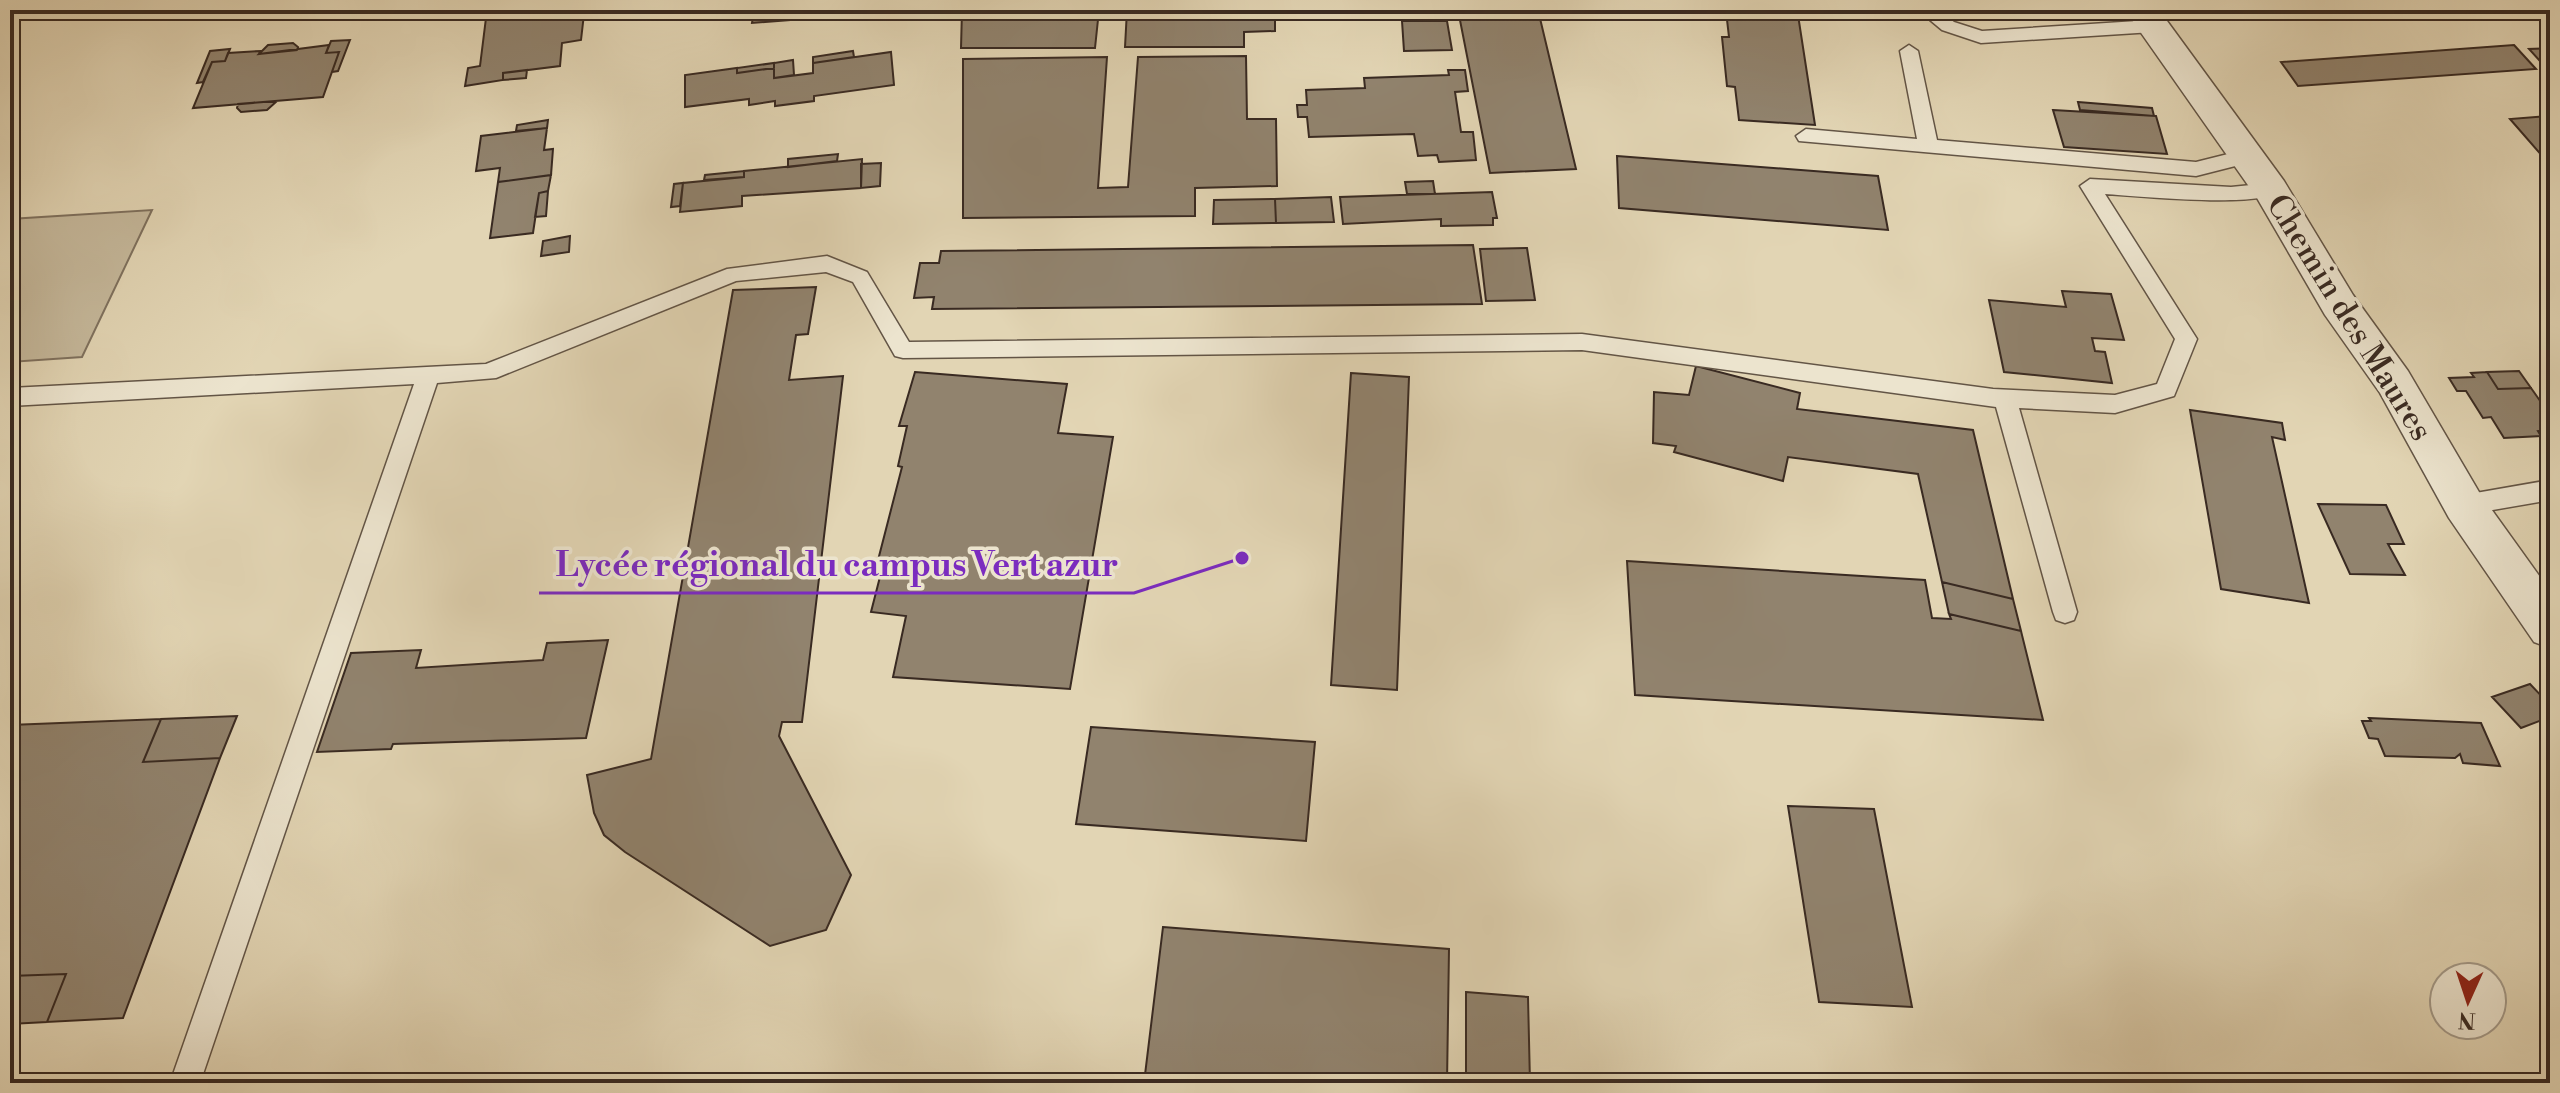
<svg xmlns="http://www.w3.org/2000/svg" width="2560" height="1093" font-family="'Libre Bodoni',serif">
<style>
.green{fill:#c5b89b;stroke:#7f715e;stroke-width:2}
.building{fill:#91836e;stroke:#392a22;stroke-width:2}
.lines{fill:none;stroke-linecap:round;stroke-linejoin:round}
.service-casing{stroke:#635546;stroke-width:3}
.minor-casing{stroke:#635546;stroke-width:3}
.service{fill:#ece4ce;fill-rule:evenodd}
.minor{fill:#ece4ce;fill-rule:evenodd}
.labels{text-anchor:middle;stroke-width:7;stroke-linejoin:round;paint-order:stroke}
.street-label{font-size:32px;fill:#392a22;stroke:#ece4ce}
.leader{fill:none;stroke:#7b2cbf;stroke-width:3}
.callout-dot{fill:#7b2cbf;stroke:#ece4ce;stroke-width:3}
.callout-label{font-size:34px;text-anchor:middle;font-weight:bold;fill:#7b2cbf;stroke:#ece4ce;stroke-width:7;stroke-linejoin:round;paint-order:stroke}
</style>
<rect width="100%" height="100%" fill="#e2d5b4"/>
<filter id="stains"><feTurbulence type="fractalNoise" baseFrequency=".0025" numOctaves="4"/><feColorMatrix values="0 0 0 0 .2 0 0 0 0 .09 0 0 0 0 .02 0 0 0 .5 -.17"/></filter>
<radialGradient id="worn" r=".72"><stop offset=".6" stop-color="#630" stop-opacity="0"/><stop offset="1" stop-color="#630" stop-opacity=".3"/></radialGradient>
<path class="green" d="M152,210L82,357L10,362V219Z"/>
<path class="building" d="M487,10H564V17L584,14L581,40L562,43L560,66L503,73V80L465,86L468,68L480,66Z
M716,10H909V13L790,20L791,15L715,20Z
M962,10H1099L1095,48H961Z
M1127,10H1275V31L1244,32V47H1125Z
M1458,10H1538L1576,169L1490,173Z
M1726,11L1798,15L1815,125L1739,120L1735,87L1727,86L1722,37H1729Z
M791,15L790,20L752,23L753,17Z
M1402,21H1447L1452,50L1404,51Z
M350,40L338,71L332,72L339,52L326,53L331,41Z
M293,43L298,47L297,50L259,54L268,45Z
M329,45L326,53L339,52L323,97L193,108L212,62L225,61L228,53L260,51L259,54Z
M2514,45L2536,69L2298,86L2281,62Z
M2550,48V72L2529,49Z
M230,49L225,61L212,62L203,82L197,83L210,51Z
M853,51L854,57L813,63V57Z
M891,52L894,85L814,96V101L775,106V101L749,105V99L685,107V75L737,68V73L774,68V78L813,73V63Z
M1246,56L1247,119H1276L1277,186L1195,188V216L963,218V59L1107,57L1098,188L1128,187L1138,57Z
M793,60L794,75L774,78V63Z
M774,63V68L737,73V68Z
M527,70L526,78L503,80V73Z
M1448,70H1465L1468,91L1455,92L1461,132H1473L1476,160L1439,162L1437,155L1418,156L1414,134L1309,137L1307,117H1298L1297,105H1307L1306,90L1365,88L1364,78L1449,75Z
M277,101L267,110L241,112L237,108L238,104Z
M2078,102L2152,108L2154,116L2080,110Z
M2053,110L2156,116L2167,154L2064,147Z
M2550,116V165L2510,119Z
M548,120L547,128L516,131L517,125Z
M547,128L544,150L553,149L551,175L498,182L500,168L476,171L481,136Z
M838,154L837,161L788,167V159Z
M1617,156L1878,176L1888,230L1619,208Z
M862,159L861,188L742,196V206L680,212L683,183L744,177V171Z
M881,163L880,186L861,188V164Z
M744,171V177L704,180L705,175Z
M551,175L548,191L539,193L533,233L490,238L498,182Z
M1433,181L1435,194H1407L1405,182Z
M683,183L680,206L671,207L674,184Z
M548,191L546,216L535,217L539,193Z
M1492,192L1497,218H1493V225L1441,226V219L1343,224L1340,197Z
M1331,197L1334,222L1276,223L1275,199Z
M1275,199L1276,223L1213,224L1214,200Z
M570,236L569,252L541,256L543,241Z
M1473,245L1482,304L932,309L934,297L914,298L920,263H939L941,251Z
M1527,248L1535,300L1486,301L1480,249Z
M816,287L808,334L796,335L789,380L843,376L802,722H782L779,736L851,875L826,930L770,946L625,852L604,835L594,813L587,775L651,759L733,290Z
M2062,291L2111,294L2124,340L2092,338L2095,351L2105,352L2112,383L2004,372L1989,300L2066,307Z
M1696,366L1800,393L1797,409L1973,430L2013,599L1942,582L1918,474L1788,457L1783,481L1674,452L1676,446L1653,443L1654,392L1689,395Z
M2519,371L2531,388L2498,389L2487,372Z
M915,372L1067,384L1058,433L1113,437L1070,689L893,677L906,616L871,612L882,569L876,568L902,467L898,466L907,426H899Z
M2487,372L2498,389L2531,388L2550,415V430L2538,431L2541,436L2504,438L2491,417L2483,418L2466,391H2457L2449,378L2474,377L2471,373Z
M1351,373L1409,377L1397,690L1331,685Z
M2190,410L2282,423L2285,440L2272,437L2309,603L2221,589Z
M2318,504L2386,505L2404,544H2388L2405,575L2350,574Z
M1627,561L1925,580L1932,618L1951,619L1949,614L2021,631L2043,720L1635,695Z
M1942,582L2013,599L2021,631L1949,614Z
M608,640L586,738L393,744L391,749L317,752L351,653L421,650L416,668L543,660L547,643Z
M2530,684L2550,705V717L2521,728L2492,697Z
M237,716L220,758L143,762L161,719Z
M2369,718L2481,723L2500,766L2463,763L2460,754L2455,758L2385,756L2378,739L2369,738L2362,721H2371Z
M161,719L143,762L220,758L123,1018L47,1022L66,974L10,976V725Z
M1091,727L1315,742L1306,841L1076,824Z
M1788,806L1874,809L1912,1007L1819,1002Z
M1163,927L1449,949L1447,1083H1144Z
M66,974L47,1022L10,1024V976Z
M1466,992L1528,997L1530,1083H1466Z"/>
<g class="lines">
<g class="service-casing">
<path id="service" d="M1918,10H1939L1954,22L1982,31L2153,20L2162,26L2153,32L1981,43L1942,30Z
M1909,45L1918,51L1937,140L2196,162L2248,149L2258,156L2255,161L2196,176L1799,141L1796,136L1806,129L1917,139L1900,51Z
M2090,179L2231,187L2271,183L2281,190C2268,209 2133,196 2105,194L2197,339L2174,396L2115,413L2019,408L2077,612L2074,620L2065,623L2056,620L2053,612L1996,407L1582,350L903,358L895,356L853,282L826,272L736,281L496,378L437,383L200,1083H170L414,384L10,406V388L486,364L727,269L827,256L867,272L909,342L1582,334L1993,389L2115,395L2157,384L2175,339L2080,186Z
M2550,480V500L2464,515L2456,512L2452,505L2456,498L2464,495Z"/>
</g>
<g class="minor-casing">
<path id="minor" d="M2125,10H2159L2284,181L2353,295L2408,371L2479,492L2550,591V648L2534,642L2449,518L2380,393L2325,315L2257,198Z"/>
</g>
<use href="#service" class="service"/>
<use href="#minor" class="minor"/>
</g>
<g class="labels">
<g class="street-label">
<text transform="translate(2350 317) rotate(58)" y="11">Chemin des Maures</text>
</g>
</g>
<path class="leader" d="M1242 558L1134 593H539"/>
<circle class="callout-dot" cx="1242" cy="558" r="8"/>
<g class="callout-label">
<text x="837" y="576">Lycée régional du campus Vert azur</text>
</g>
<rect width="2560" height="1093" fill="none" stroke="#e2d5b4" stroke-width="40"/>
<rect x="12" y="12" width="2536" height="1069" fill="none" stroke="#392a22" stroke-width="4"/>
<rect x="20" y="20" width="2520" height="1053" fill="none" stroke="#392a22" stroke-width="2"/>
<g transform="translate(2468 1001) rotate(183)"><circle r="38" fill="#ece4ce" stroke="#a49a89" stroke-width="2"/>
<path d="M0-6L14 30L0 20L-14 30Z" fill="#8f2418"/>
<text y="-12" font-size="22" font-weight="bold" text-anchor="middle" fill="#392a22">N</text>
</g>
<rect width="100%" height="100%" filter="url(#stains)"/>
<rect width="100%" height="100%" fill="url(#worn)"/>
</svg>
